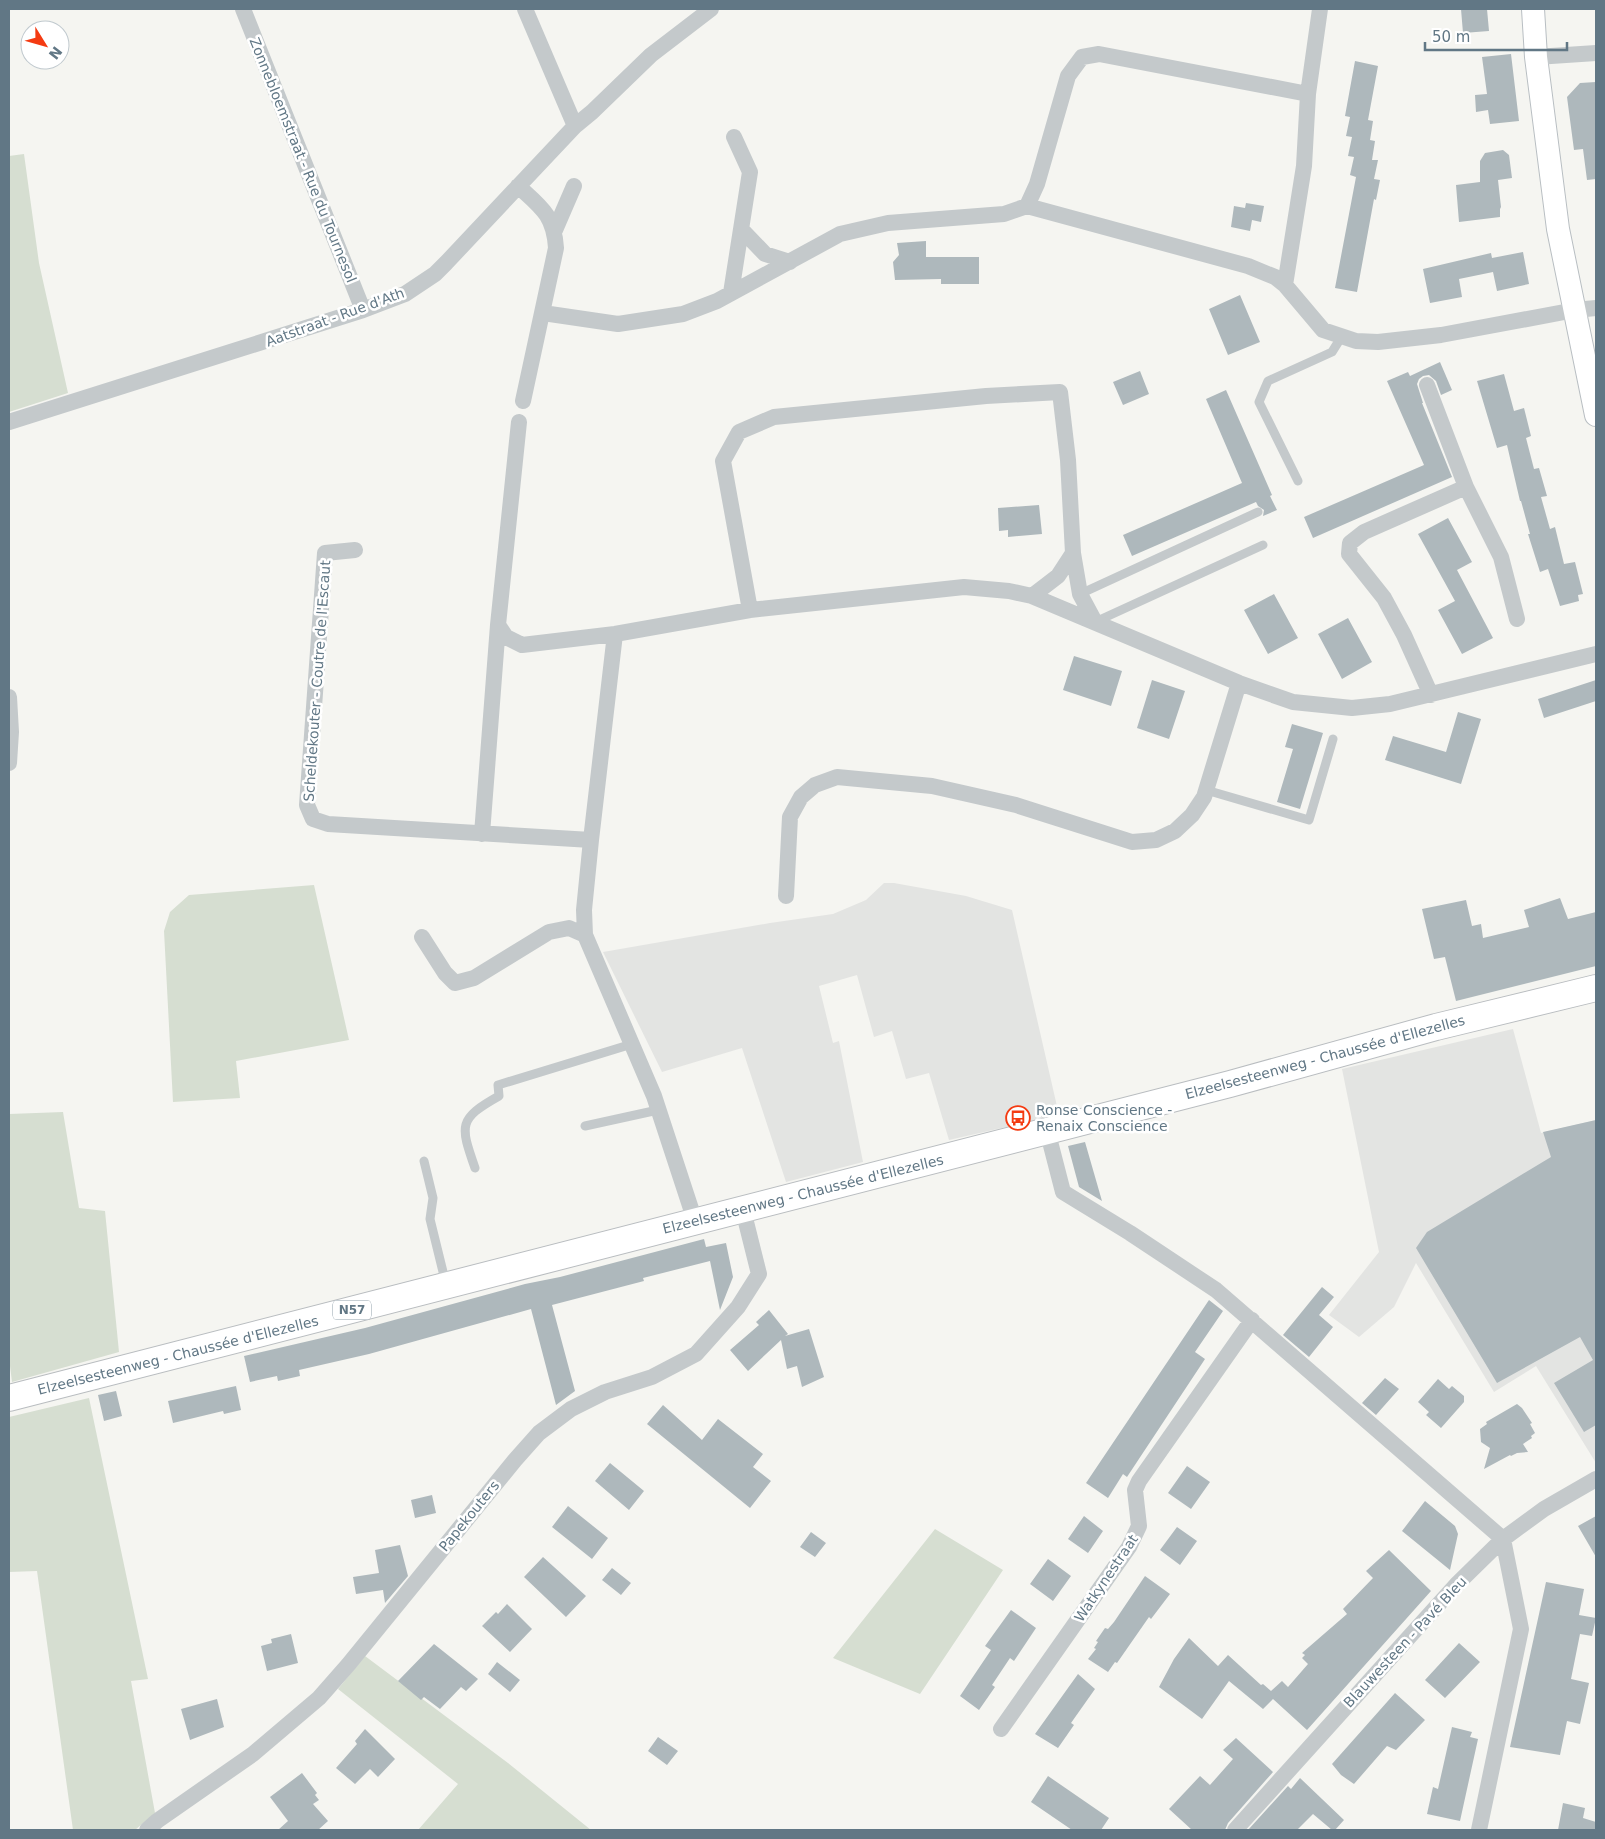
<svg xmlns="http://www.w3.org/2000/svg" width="1605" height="1839" font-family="'DejaVu Sans',sans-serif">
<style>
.built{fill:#e3e4e2}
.green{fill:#d6ded1}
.building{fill:#aeb8bc}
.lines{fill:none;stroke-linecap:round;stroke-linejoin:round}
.secondary-casing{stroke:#b8bec2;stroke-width:24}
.primary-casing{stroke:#b9bdc0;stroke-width:28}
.lane{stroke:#c4c9cb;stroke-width:9}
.street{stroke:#c4c9cb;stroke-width:16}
.secondary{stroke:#fff;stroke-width:22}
.primary{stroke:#fff;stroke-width:26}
.labels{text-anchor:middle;stroke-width:5;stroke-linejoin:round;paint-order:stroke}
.shield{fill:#fff;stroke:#90a0aa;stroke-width:1}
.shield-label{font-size:12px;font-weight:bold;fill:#617785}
.street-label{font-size:14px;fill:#617785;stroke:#fff}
.poi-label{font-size:14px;fill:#617785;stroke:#fff;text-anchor:start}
</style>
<rect width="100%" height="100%" fill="#f5f5f1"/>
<path class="built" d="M884,883H894L966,896L1012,910L1059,1115L949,1140L929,1073L906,1079L892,1031L874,1037L857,975L819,986L833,1043L839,1041L863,1162L786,1182L742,1048L662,1072L603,952L770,923L833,914L866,900Z
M1513,1029L1541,1133L1596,1120V1463L1536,1366L1494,1392L1416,1263L1394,1307L1359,1337L1329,1315L1379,1252L1342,1069Z"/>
<path class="green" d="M24,154L39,263L68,393L9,412V156Z
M314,885L349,1040L236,1061L240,1098L173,1102L164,931L170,912L189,895Z
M63,1112L79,1208L105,1211L119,1352L12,1382L9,1358V1114Z
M89,1398L148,1679L131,1681L155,1813L135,1830H73L37,1571L9,1572V1417Z
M935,1529L1003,1570L920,1694L833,1658Z
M365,1656L508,1763L591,1830H418L458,1784L338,1689Z"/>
<path class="building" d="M1461,9H1487L1489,31L1463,33Z
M1511,54L1519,121L1490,124L1488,110L1476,112L1475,95L1487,94L1482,57Z
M1355,61L1378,66L1368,120L1373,121L1370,140L1375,141L1372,160H1378L1374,179L1380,180L1376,200L1374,199L1357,292L1335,288L1356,177L1350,175L1354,157L1348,156L1352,137L1346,136L1350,117L1345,116Z
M1596,82V179L1587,180L1583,149L1574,150L1567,97L1580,83Z
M1503,150L1509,155L1512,178L1498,180L1501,207L1500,209V217L1459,222L1456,185L1480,182V161L1485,153Z
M1246,203L1264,206L1261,222L1252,220L1250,231L1231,227L1234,206L1245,208Z
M926,241V257H979V284H941V279L895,280L893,262L899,255L897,243Z
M1523,252L1529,284L1497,291L1493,272L1459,279L1462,297L1430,303L1423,269L1491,253L1492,258Z
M1240,295L1260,342L1228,355L1209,309Z
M1440,362L1452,390L1441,395L1436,381L1429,375L1423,376L1419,379L1417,384L1423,403H1422L1452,477L1313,538L1304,517L1424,465L1387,381L1408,372L1410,376Z
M1140,371L1149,394L1123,405L1113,382Z
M1504,374L1514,411L1524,408L1531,436L1526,438L1534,469L1539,468L1547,496L1541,497L1550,529L1555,527L1564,564L1575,562L1583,594L1578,595L1579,601L1560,606L1548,569L1540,572L1528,534H1530L1521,501H1520L1507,445L1497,448L1477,381Z
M1226,390L1272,495L1270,496L1277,510L1263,516L1264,510L1258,506L1256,502L1132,556L1123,535L1242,483L1206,399Z
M1039,505L1042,534L1008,537V530L999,531L998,508Z
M1448,518L1472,562L1457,570L1493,638L1462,654L1438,610L1455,601L1418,534Z
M1274,594L1298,638L1268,654L1244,610Z
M1348,618L1372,662L1342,679L1318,634Z
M1074,656L1122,671L1111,706L1063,690Z
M1152,680L1185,691L1169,739L1137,728Z
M1596,680V701L1544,718L1538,699Z
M1458,712L1481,719L1461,784L1385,760L1393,736L1446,752Z
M1292,724L1323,733L1300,809L1277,802L1293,749L1285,747Z
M1560,898L1568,919L1596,912V966L1456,1001L1445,957L1434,959L1422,909L1466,900L1472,926L1481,924L1483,938L1529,927L1524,910Z
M1596,1120V1425L1584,1432L1554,1383L1593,1360L1580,1337L1497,1383L1416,1248L1427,1232L1551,1157L1543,1132Z
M1085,1142L1102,1201L1079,1187L1068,1146Z
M704,1239L706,1247L726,1243L733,1277L720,1310L710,1261L643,1278L644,1281L552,1305L575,1391L556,1405L531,1309L369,1354L299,1370L300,1376L278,1381L277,1376L250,1382L244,1356L365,1328L525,1284L560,1277Z
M1322,1287L1334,1297L1319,1315L1333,1327L1309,1357L1283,1335Z
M1209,1300L1223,1311L1195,1352L1205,1359L1127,1477L1123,1474L1108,1498L1086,1483Z
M769,1310L788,1334L785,1336L809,1329L824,1377L802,1387L797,1366L787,1369L781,1340L748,1371L730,1350L759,1325L756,1322Z
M1385,1378L1399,1389L1376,1415L1362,1403Z
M1438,1379L1449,1389L1452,1386L1464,1396V1402L1441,1428L1426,1415L1429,1412L1418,1402Z
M236,1386L241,1410L224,1414L223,1411L173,1423L168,1401Z
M116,1391L122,1416L104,1421L98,1395Z
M1517,1404L1522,1408L1532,1423L1530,1424L1535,1433L1531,1436L1532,1438L1523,1444L1528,1452L1517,1453L1511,1456L1510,1455L1484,1469L1490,1448L1481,1442L1480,1429L1487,1424L1486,1422Z
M663,1405L702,1440L718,1419L763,1454L753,1467L771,1481L750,1508L647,1424Z
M610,1463L644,1491L629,1510L595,1481Z
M1187,1466L1210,1482L1191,1509L1168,1493Z
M432,1495L436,1513L415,1518L411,1500Z
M1425,1501L1455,1526L1458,1534L1450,1570L1402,1531Z
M568,1506L608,1538L592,1559L552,1527Z
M1084,1516L1103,1531L1088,1553L1068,1539Z
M1596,1516V1557L1578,1526Z
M1177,1527L1197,1541L1180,1565L1160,1550Z
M811,1532L826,1543L815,1557L800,1547Z
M400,1545L408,1576L385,1603L383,1590L356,1594L353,1577L379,1573L375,1550Z
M1389,1550L1431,1591L1307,1730L1273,1699L1263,1709L1229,1681L1202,1719L1159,1687L1174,1659L1189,1638L1218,1666L1228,1655L1261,1685L1263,1684L1271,1691L1282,1681L1288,1687L1308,1664L1302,1658L1305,1655L1302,1653L1347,1614L1343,1609L1373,1578L1366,1571Z
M543,1557L586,1596L566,1617L524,1577Z
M1048,1559L1071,1576L1053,1601L1030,1584Z
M612,1568L631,1583L621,1595L602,1580Z
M1145,1576L1170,1594L1151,1619L1149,1617L1117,1663L1115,1662L1108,1672L1088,1659L1096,1649L1094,1648L1098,1642L1096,1641L1105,1628L1108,1629L1114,1622Z
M1546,1582L1584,1589L1579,1615L1596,1618L1592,1636L1580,1634L1571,1679L1589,1683L1580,1724L1567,1721L1560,1755L1510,1747Z
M507,1604L532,1629L510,1652L482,1626L496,1612L498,1614Z
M1011,1610L1036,1628L1014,1661L1010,1658L992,1685L995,1687L979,1710L960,1696L991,1650L985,1646Z
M291,1634L298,1663L267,1671L261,1646L272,1643L271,1639Z
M1459,1643L1480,1662L1445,1698L1425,1680Z
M434,1644L478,1679L466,1691L461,1687L440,1709L424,1697L421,1700L398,1681Z
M497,1662L520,1680L510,1692L488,1674Z
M1078,1674L1095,1689L1071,1723L1074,1725L1058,1748L1035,1734Z
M1395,1693L1425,1720L1396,1750L1387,1746L1354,1784L1341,1775L1332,1764Z
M217,1699L224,1727L190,1740L181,1709Z
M1452,1727L1472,1732L1470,1737L1478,1739L1460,1821L1427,1814L1433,1787L1438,1789Z
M365,1729L395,1759L378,1777L370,1769L355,1784L336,1768L357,1744L355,1741Z
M658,1737L678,1751L667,1765L648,1751Z
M1236,1738L1273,1772L1228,1823L1225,1830H1192L1169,1809L1200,1776L1210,1785L1233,1759L1223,1750Z
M302,1773L317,1793L315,1795L319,1800L313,1804L328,1821L318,1830H278L288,1821L270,1797Z
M1048,1776L1109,1818L1101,1830H1072L1031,1802Z
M1300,1778L1344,1820L1335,1830H1332L1313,1814L1297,1830H1248L1288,1786L1291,1789Z
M1563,1803L1585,1808L1583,1818L1596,1822V1830H1558Z"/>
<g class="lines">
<g class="secondary-casing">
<path id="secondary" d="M1533,9L1536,57L1558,229L1596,415"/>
</g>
<g class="primary-casing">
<path id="primary" d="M9,1398L1230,1084L1436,1027L1596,988"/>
</g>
<path class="lane" d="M1298,481L1259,402L1268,381L1332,352L1342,336
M1080,594L1258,512
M1095,622L1263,545
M1206,790L1309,820L1333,739
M585,1126L658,1110
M424,1161L433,1198L430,1219L446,1284
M475,1168C460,1125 458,1119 499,1096L498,1085L632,1044"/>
<path class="street" d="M243,9L363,310
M525,9L575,126
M1536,57L1596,53
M518,186C541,207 554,215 556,248L523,401
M1027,206L1248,266L1275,277L1285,285L1323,330L1356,341L1378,342L1441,335L1575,310L1596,308
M741,229L765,254L790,262
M555,230L574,186
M1285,285L1304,166L1308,94L1320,9
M731,293L750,172L734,137
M543,313L618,324L683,314L717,301L840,234L888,223L1004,214L1027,206L1037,184L1068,76L1082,57L1099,54L1308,94
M1427,385L1466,487
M9,422L363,310L405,294L435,274L446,263L575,126L592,112L651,55L711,9
M519,422L498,625L506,637L522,645L615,634L750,610L964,587L1009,591L1032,596L1239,683L1293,702L1352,708L1390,704L1596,654
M355,550L325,553L307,805L313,819L328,824L591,840
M1073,553L1080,594L1095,622
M750,610L723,461L739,432L774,417L986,396L1060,392L1068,460L1073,553L1058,576L1032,596
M615,634L591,840L584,910L585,935L654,1096L695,1221
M1431,695L1404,635L1384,598L1349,554L1350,543L1364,532L1466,487L1501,557L1517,619
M9,697L11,732L9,763
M482,834L498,625
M786,896L790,817L801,797L815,785L837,777L932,786L1016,805L1132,842L1156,840L1175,831L1192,815L1204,797L1239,683
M422,937L445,973L455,983L474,978L549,932L569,928L585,935
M1047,1130L1063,1192L1130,1233L1216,1290L1503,1539
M1001,1729L1129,1547L1139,1526L1135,1490L1139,1481L1252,1320
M147,1830L157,1821L253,1754L319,1698L348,1665L515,1460L539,1433L571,1409L605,1392L652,1377L696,1354L738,1307L759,1274L743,1210
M1235,1830L1456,1585L1503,1539L1544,1509L1596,1479
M1479,1830L1521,1629L1503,1539"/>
<use href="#secondary" class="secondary"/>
<use href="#primary" class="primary"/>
</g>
<defs>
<g id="bus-ring" transform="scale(1.25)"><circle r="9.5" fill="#fff" stroke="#f43b12" stroke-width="1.5"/><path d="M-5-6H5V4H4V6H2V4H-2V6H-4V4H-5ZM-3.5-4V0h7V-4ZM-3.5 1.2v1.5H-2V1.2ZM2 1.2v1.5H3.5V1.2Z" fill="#f43b12"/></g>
</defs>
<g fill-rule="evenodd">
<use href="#bus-ring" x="1018" y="1118"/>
</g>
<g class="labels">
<rect class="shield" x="333" y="1300.5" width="38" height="19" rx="4"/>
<g class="shield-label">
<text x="352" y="1314">N57</text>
</g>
<g class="street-label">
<text transform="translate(303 160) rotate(68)" y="5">Zonnebloemstraat - Rue du Tournesol</text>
<text transform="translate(335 317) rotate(-20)" y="5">Aatstraat - Rue d'Ath</text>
<text transform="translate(317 681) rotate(-86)" y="5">Scheldekouter - Coutre de l'Escaut</text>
<text transform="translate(1325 1057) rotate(-15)" y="5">Elzeelsesteenweg - Chaussée d'Ellezelles</text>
<text transform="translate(803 1194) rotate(-14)" y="5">Elzeelsesteenweg - Chaussée d'Ellezelles</text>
<text transform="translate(178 1355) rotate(-14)" y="5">Elzeelsesteenweg - Chaussée d'Ellezelles</text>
<text transform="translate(469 1516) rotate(-51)" y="5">Papekouters</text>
<text transform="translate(1106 1578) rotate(-56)" y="5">Watkynestraat</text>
<text transform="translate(1405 1642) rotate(-47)" y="5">Blauwesteen - Pavé Bleu</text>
</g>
<g class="poi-label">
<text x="1036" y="1115">Ronse Conscience -<tspan x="1036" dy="16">Renaix Conscience</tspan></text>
</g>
</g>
<rect width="1605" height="1839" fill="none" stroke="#617785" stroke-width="20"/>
<g transform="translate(45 45) rotate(127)"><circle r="24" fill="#ffffff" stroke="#c0c9ce"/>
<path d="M0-4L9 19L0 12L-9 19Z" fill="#f43b12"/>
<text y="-8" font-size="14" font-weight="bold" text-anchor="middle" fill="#617785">N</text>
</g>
<path d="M1425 42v8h142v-8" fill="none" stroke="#617785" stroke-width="2.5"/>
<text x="1432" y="42" font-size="15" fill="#617785" stroke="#ffffff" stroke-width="4" paint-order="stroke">50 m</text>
</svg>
